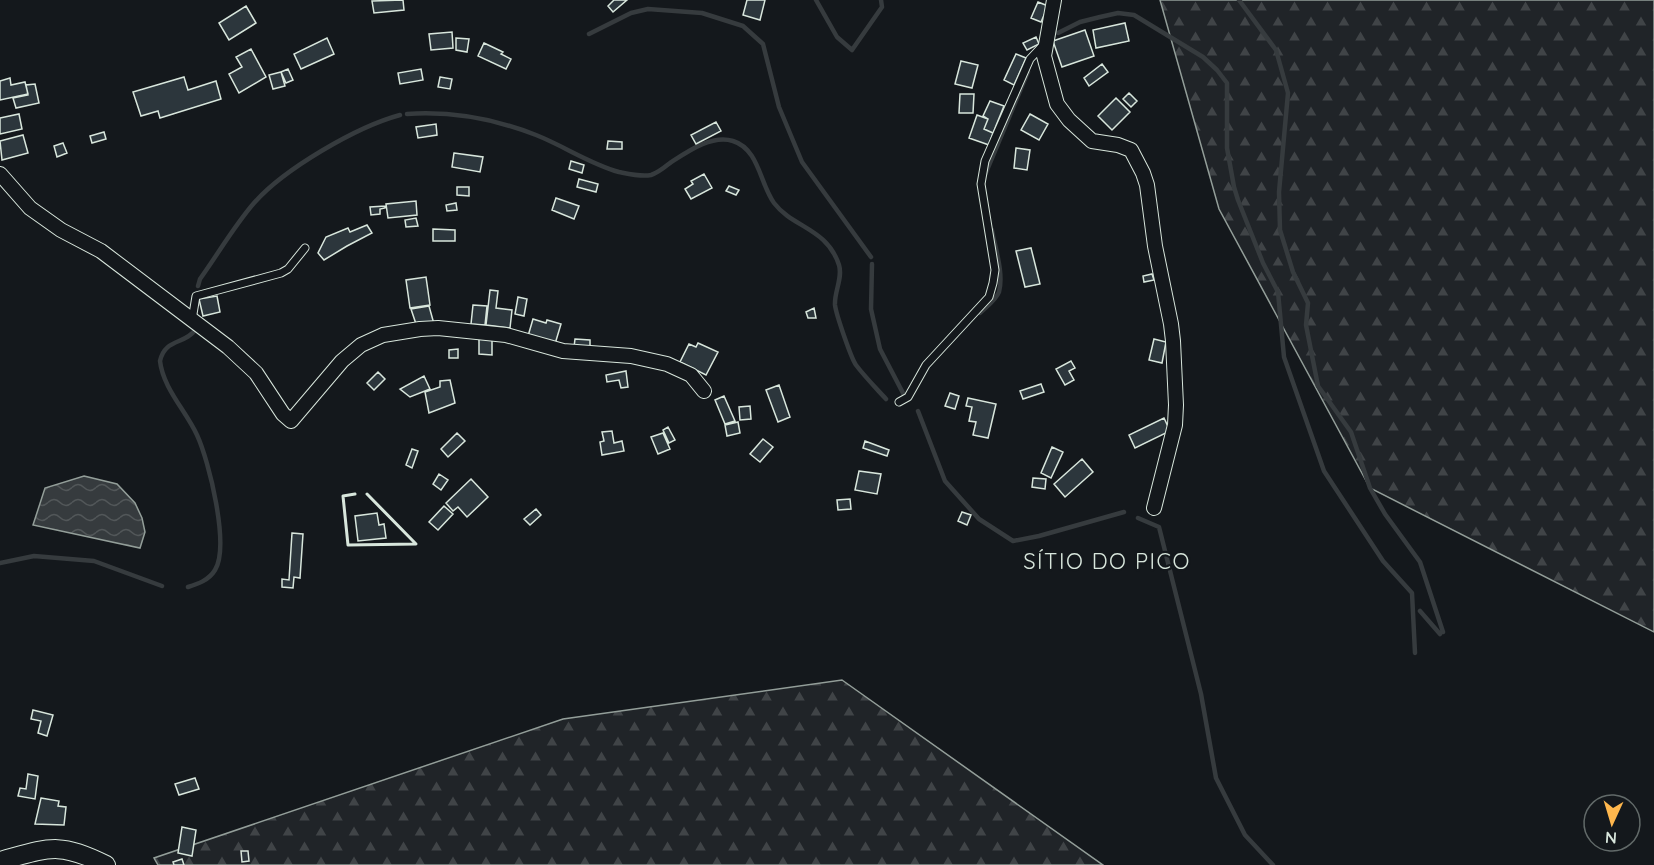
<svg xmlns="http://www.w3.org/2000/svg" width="1654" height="865" font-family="Quicksand,sans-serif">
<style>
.forest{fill:url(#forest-firs);stroke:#939e99;stroke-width:1.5}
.water{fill:url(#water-waves);stroke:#939e99;stroke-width:1.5}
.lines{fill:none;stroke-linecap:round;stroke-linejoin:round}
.stream{stroke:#363b3e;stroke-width:4.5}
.building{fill:#2c363c;stroke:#d8e6dc;stroke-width:1.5}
.lane-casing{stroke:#d8e6dc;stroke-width:9}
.street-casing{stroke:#d8e6dc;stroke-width:16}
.secondary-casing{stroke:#d8e6dc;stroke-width:20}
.lane{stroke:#14181c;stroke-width:7}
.street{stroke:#14181c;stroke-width:14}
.secondary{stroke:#14181c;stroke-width:18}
.wall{stroke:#d8e6dc;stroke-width:3}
.labels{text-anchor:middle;stroke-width:4.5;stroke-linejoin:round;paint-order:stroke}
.neighbourhood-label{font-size:22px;letter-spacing:1.5px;fill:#d8e6dc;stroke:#14181c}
</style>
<defs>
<pattern id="forest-firs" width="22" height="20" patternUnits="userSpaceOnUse" patternTransform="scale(1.5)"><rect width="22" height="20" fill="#202428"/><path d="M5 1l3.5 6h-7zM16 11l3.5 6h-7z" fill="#404447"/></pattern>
<pattern id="water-waves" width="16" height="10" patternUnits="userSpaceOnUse" patternTransform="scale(1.5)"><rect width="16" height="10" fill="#363b3e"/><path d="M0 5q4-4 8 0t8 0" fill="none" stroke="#525759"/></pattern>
</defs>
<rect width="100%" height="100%" fill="#14181c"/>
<path class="forest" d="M1160,0H1654V632L1370,488L1219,209Z
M842,680L1103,865H158L154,858L563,719Z"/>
<path class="water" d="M84,476L117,484L135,503L142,518L145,532L140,548L33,525L45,488Z"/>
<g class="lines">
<path class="stream" d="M816,0L837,37L852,50L882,7L881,0
M1239,0L1276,50L1288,93L1279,192L1280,230L1293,272L1308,303L1306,325L1318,386L1351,432L1370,488L1385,514L1420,562L1443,632
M1058,33L1080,22L1100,17L1118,13L1134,15L1203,57L1217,70L1227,83V148L1234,187L1238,200L1263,263L1278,292L1284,357L1324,471L1383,561L1412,593L1415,653
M589,34L631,13L648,9L702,13L743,26L763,44L779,107L802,162L871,257
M407,114C451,111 495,119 536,135C564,146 590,164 619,172C629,174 641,177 651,175C658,173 665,167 670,163C687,152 712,134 733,141C759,149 760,184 774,203C793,228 827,228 839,265C843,278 834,292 835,305C836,314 851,358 856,365C865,377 876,388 886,399
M985,175L1028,72
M872,264L871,309L880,349L904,395
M198,286L200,279C218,254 234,226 254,203C284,169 356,127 400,115
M980,313C986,307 996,300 999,292C1004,273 995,248 992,230
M918,411L945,481L979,519L1013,541L1039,536L1124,512
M1138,518L1159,527L1201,694L1216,778L1245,835L1273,865
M0,563L34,556L94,561L162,586
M188,587C198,584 209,580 215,570C230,546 209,461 197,435C186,411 163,388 160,361C165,338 185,345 196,329
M1420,611L1440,634"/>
</g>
<path class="building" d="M403,0L404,10L374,13L372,1Z
M614,0H627L613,12L608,6Z
M747,0H765L760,20L743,15Z
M1038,2L1048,6L1041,22L1031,18Z
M246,6L256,23L229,40L219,23Z
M1125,23L1129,41L1096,48L1093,30Z
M1085,30L1094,56L1062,67L1053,41Z
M452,32L453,48L431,50L429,34Z
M1036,37L1039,44L1027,50L1023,43Z
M327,38L334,54L301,69L294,54Z
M456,38L469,39L467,52L456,50Z
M484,43L503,52L501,54L511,59L506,69L478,56Z
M251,49L266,77L239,93L229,74L242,67L236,57Z
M1016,54L1026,58L1014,85L1004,80Z
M961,61L978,65L972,88L955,84Z
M1102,64L1108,72L1089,86L1084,78Z
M288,69L293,80L286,83L281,72Z
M421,69L423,80L400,84L398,73Z
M281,72L285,86L273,89L269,75Z
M184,77L188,90L216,81L221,99L160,118L158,111L141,116L133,92Z
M440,77L452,79L450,89L438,87Z
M10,78L11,85L25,82L28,94L0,100V81Z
M35,84L39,103L16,108L13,98L28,95L26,85Z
M1129,93L1137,101L1131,107L1123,99Z
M960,94H974L973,113H959Z
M1116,98L1130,112L1112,130L1098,116Z
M990,101L1004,106L993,133L984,129L988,119L983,116Z
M19,114L22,129L0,134V118Z
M1030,114L1048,124L1039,140L1021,130Z
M977,115L988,119L984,129L993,133L989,145L969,138Z
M716,122L721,131L696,144L691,135Z
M436,124L437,135L418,138L416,127Z
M104,132L106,139L92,143L90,136Z
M23,135L28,153L2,160L0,141Z
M608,141L622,142V149H607Z
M63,143L67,153L57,157L54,146Z
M1016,148L1030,150L1027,170L1014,168Z
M454,153L483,157L480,172L452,167Z
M571,161L584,165L582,173L569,169Z
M704,174L712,188L691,199L685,189L693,184L691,181Z
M579,179L598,184L596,192L577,187Z
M729,186L739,190L736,195L726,191Z
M457,187H469V196L457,195Z
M556,198L579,206L574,219L552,210Z
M416,201L417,215L388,218L386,204Z
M456,203L457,210L447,211L446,205Z
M385,206V208L380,209V214L371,215L370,207Z
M416,218L418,226L406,227L405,220Z
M367,225L372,233L347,246L324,260L318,253L326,237L348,228L350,232Z
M433,229L455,230V241H433Z
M1031,248L1040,284L1025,287L1016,251Z
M1152,274L1154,280L1144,282L1143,276Z
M426,277L430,305L410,308L406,280Z
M490,290L498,291L496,308L512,310L510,328L486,325Z
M217,296L220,312L203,316L199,299Z
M518,297L527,299L524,316L515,314Z
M473,305L487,306L485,325L471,324Z
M429,306L434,324H416L411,309Z
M814,308L816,318H808L806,312Z
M533,319L546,323L547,320L561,324L555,344L528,336Z
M479,335L492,337V355L479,354Z
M575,339L590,340V348L574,347Z
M1154,339L1166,342L1162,363L1149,360Z
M698,343L718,352L706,375L680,362L689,344L696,347Z
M458,349V358H449V350Z
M1071,361L1075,368L1069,371L1074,380L1065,385L1056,369Z
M626,371L628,387L621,388L619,380L607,382L606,375Z
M378,372L385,379L374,390L367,383Z
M424,376L430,389L410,397L400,389Z
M450,380L455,403L429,413L425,392L440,387V381Z
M1041,384L1044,392L1023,399L1020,391Z
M779,385L790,417L778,422L766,390Z
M950,393L959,396L955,409L945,406Z
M724,396L735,421L725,424L715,400Z
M968,398L996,404L988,438L973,435L976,422L969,421L972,407L966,406Z
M750,406L751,419L740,420L739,407Z
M1164,418L1170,431L1135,448L1129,435Z
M738,422L740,433L727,436L725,425Z
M668,427L675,440L669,443L663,430Z
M612,431L614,443L622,441L624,451L602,455L600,442L604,441L602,432Z
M457,433L465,441L448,457L441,449Z
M663,433L670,449L658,454L651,437Z
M763,439L773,447L760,462L750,454Z
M865,441L889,450L887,456L863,448Z
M1052,447L1063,452L1051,478L1041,473Z
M412,449L418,451L412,468L406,465Z
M1082,459L1093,472L1065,497L1054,484Z
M859,471L881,474L877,494L855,490Z
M439,474L448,480L441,490L433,484Z
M1033,478L1046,479L1045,489L1032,487Z
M471,479L488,497L467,517L458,507L453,511L446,503Z
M850,499L851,509L838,510L837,500Z
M444,506L453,514L438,530L429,522Z
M536,509L541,515L530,525L524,519Z
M962,512L971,515L967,525L958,521Z
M377,513L379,525L384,524L386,538L358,541L355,516Z
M292,533L303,534L300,578L294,577L293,588L282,587V579L289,580Z
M33,710L53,715L47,736L38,733L41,721L31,719Z
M28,774L38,776L35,799L18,796L20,788L26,789Z
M195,778L199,789L179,795L175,784Z
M41,798L59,801L58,806L66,807L64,825L35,824Z
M182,827L196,830L192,856L178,853Z
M241,851H248L249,861L242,862Z
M182,859L184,865H174L173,862Z"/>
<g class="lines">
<g class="lane-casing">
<path id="lane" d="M192,320L196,296L281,273L288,269L305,248
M899,402L908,397L926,365L989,297L993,283L995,270L981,184L985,161L1030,59L1045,43"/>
</g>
<g class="street-casing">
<path id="street" d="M1054,0L1044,56L1057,104L1069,120L1092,141L1118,145L1131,150L1143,173L1147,185L1155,246L1171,324L1173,341L1176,405L1175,425L1154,508
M0,174L30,208L61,230L101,251L228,347L256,373L283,414L291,421L342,361L361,345L383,335L420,329L438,328L506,335L563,351L631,356L667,364L691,375L704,391"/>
</g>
<g class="secondary-casing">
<path id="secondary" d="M0,861C48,848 59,841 106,865"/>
</g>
<use href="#lane" class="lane"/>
<use href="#street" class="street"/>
<use href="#secondary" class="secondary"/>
<path class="wall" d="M355,494L343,496L348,545L416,544L367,494"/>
</g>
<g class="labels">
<g class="neighbourhood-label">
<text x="1107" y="569">SÍTIO DO PICO</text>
</g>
</g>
<g transform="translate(1612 823) rotate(184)"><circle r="28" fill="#14181c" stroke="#626a69" stroke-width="1.5"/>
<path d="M0-4.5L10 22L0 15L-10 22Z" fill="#ffb74d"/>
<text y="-9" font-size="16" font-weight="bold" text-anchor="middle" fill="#d8e6dc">N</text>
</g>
</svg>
